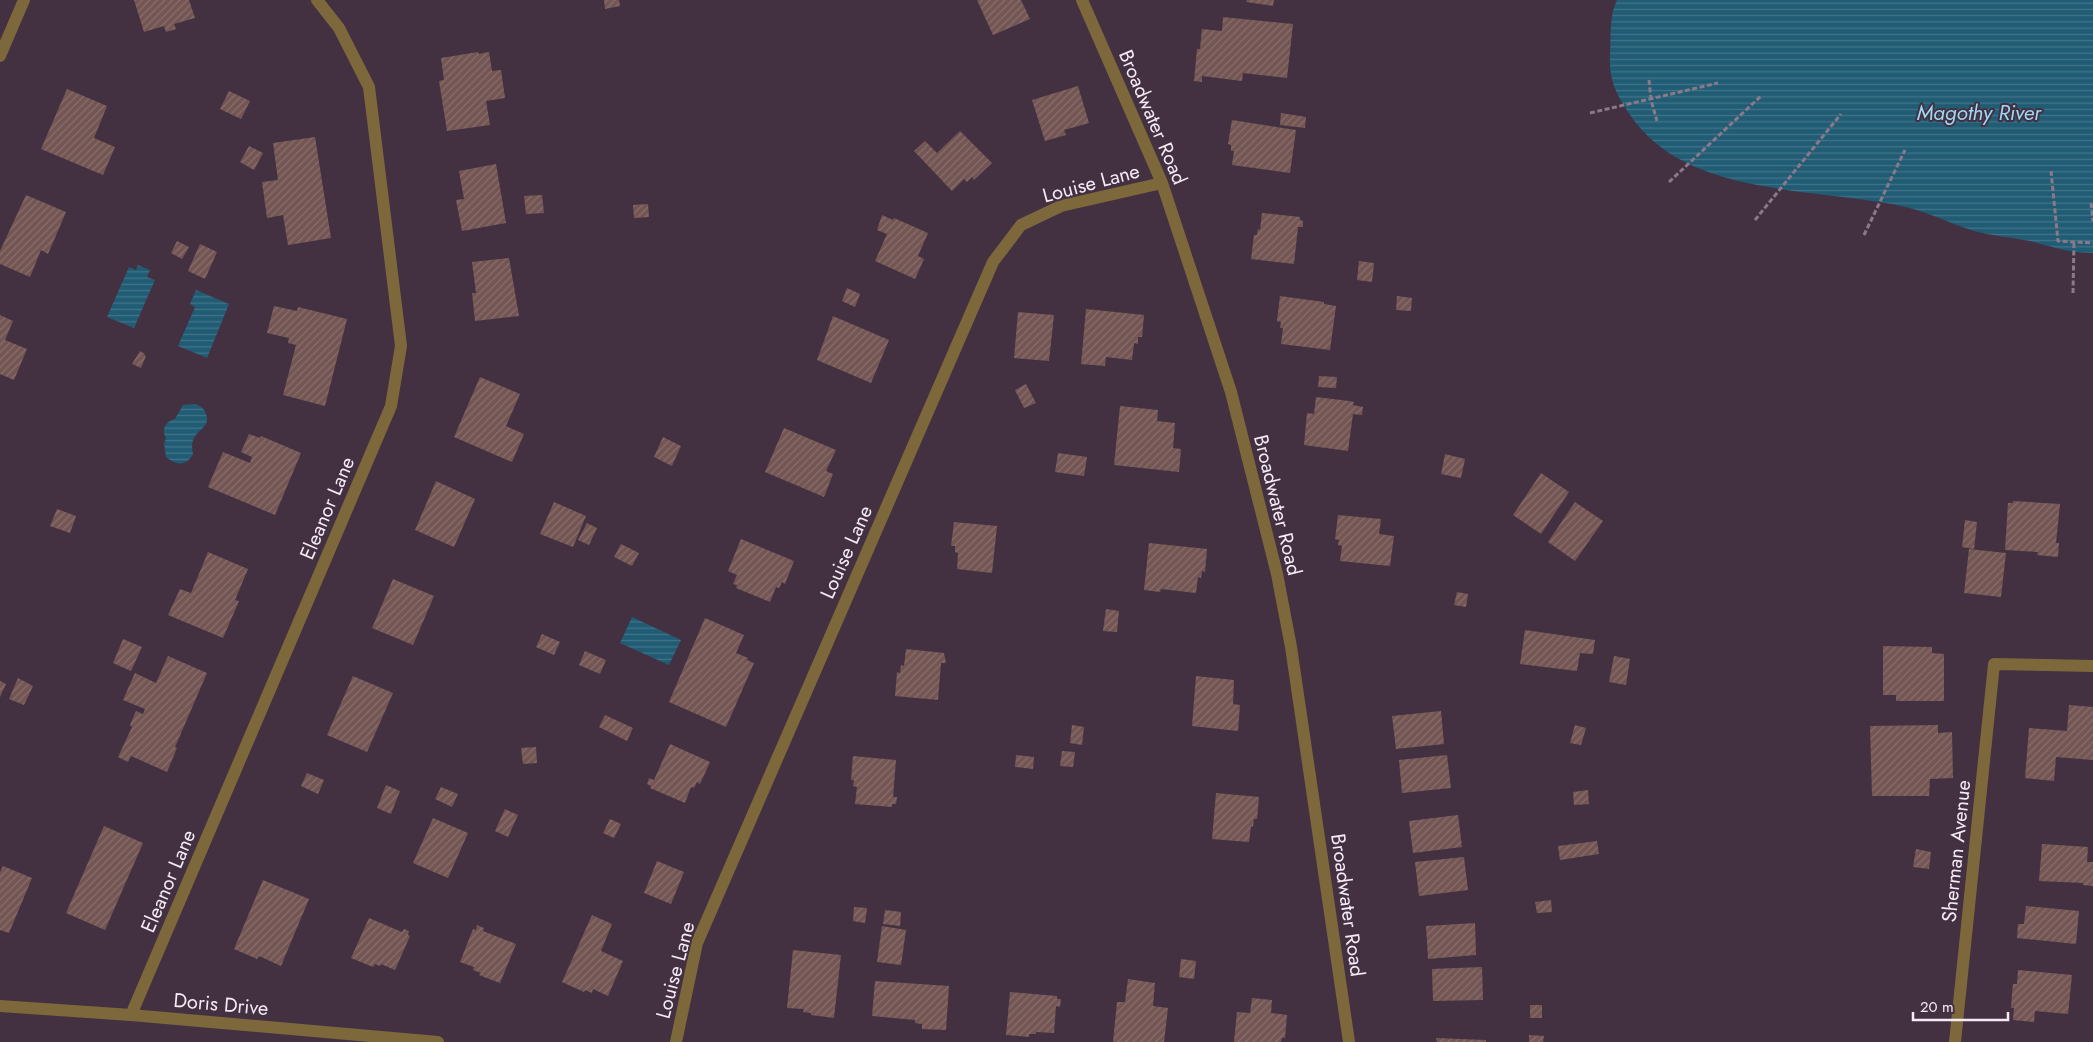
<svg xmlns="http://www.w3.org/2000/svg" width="2093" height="1042" font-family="Jost,sans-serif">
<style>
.water{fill:url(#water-rules)}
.building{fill:url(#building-hatch)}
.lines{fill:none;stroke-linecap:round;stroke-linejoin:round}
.path{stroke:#8a7a89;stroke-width:3;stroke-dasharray:5 2.5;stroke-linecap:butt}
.minor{stroke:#7d683b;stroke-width:12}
.labels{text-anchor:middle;stroke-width:4;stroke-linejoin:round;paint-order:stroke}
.street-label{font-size:20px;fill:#f6eaf5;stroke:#433142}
.water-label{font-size:21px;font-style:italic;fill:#9dd8f5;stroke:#433142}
</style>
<defs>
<pattern id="water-rules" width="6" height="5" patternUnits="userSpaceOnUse" patternTransform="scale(1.25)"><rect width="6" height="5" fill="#215c75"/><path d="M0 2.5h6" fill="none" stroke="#427489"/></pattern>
<pattern id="building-hatch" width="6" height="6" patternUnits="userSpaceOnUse" patternTransform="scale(1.25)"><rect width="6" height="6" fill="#735653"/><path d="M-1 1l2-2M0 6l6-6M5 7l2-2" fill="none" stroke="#886e6c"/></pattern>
</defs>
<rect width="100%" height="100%" fill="#433142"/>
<path class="water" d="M1617,0H2093V253C2068,253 2054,247 2030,241C2011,237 1990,236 1971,230C1949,223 1928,212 1906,207C1817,186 1685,200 1628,112C1615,92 1609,79 1610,56C1611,37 1609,16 1617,0Z
M138,265L150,270L147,277L155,280L134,328L107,317L129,267L136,270Z
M196,290L229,304L207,358L178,346L195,307L190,304Z
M195,404C201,406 204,408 206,414C211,426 198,430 194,438C191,443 192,449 193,454C186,467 176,465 166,457L164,444L166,438C161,429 166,421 175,419L183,405Z
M632,617L681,640L669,665L620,643Z"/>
<path class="building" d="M134,0H189L195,18L174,24L176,29L166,32L164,26L144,32Z
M604,0H619L620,6L605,9Z
M977,0H1021L1030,19L993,35Z
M1247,0H1274L1273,6L1246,2Z
M1223,17L1293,24L1287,78L1243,73L1242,81L1202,76V82L1194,81L1197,49H1200L1202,29L1222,31Z
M478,52L479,54L489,52L492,71L501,70L505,98L486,101L490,125L447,131L439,81L444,80L441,58Z
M1078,86L1089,123L1064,130L1066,135L1045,141L1032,100Z
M67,89L107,106L94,138L115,147L103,175L41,149Z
M229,91L250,101L241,119L220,109Z
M1281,113L1306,117L1305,128L1280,125Z
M1232,120L1296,130L1290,173L1232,165L1234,151H1231V145L1228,144Z
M960,131L992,163L974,180L972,177L967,182L964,179L952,191L914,151L925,141L937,153Z
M315,137L331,238L288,245L283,215L267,218L262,182L278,180L273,143Z
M249,146L263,153L254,170L240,162Z
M496,164L506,223L462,231L456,200L464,199L459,171Z
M26,195L66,212L48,254L41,250L30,277L0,264V251Z
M542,195L544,213L526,214L524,196Z
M648,204L649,217L634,218L633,205Z
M1262,213L1300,217V220L1303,221V227H1298L1294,264L1251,259L1254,235H1257L1258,229L1260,230Z
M882,215L893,220L894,218L928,233L918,256L924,259L915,279L875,261L887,234L877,230Z
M177,241L189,247L182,259L171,253Z
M200,244L217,252L205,279L188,271Z
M509,258L519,316L475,321L472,293H476L472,262Z
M1359,261L1374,263L1372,282L1357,280Z
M847,288L860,294L855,307L842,301Z
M1280,296L1324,302V304L1336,306L1330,350L1281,344L1283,328H1280L1281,322L1277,321Z
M1397,296L1412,298L1411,311L1396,310Z
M274,306L297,311L298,307L347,319L325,406L283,395L296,345L288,343L289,338L267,333Z
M1086,309L1144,315L1142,337H1138V344L1134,343L1132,360L1106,357L1105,366L1081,364Z
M1018,312L1054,315L1049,361L1014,358Z
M0,315L13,321L5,340L27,349L14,380L0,374Z
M833,316L889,340L871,383L817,360Z
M140,351L145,354L144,355L146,356L141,368L132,364Z
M1319,376L1337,377L1336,388L1318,387Z
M480,377L520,394L506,426L524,434L512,462L454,437Z
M1026,384L1036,403L1024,408L1015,390Z
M1316,397L1349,401L1354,402L1353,405L1363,407L1362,415L1353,414L1348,451L1304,445L1307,413L1314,414Z
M1120,406L1158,410L1157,421L1175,423L1173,448L1181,449L1179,472L1114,465Z
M784,428L836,450L826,471L833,474L824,497L765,472Z
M249,434L260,438L261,436L301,453L275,515L208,487L223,452L250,463L252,457L241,452Z
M663,437L681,446L672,466L654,457Z
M1058,453L1087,457L1084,476L1055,472Z
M1445,454L1465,459L1461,478L1441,474Z
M1541,473L1569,492L1541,534L1513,515Z
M436,481L475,499L454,547L415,530Z
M2013,501L2060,504L2056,543H2059L2058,557L2037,555L2038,552L2005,550L2008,503H2013Z
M554,502L586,516L573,547L540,534Z
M1575,502L1603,521L1575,561L1548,542Z
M57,509L76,516L70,533L50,526Z
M1338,515L1381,519L1379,534L1394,536L1390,566L1340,561L1342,546L1338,545L1339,540L1335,539Z
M1965,520L1977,522L1974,549L1962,547Z
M954,522L997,526L992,573L957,569L958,553L955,552V546H951Z
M587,523L597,528L589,545L578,540Z
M741,539L794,561L785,584L782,582L779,588L776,587L770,602L736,588L737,585L733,584L737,575L728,571Z
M1149,543L1207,549L1205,572L1202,571L1201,578L1198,577L1196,593L1161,589L1160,592L1144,590Z
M621,544L639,553L632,566L614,557Z
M1969,549L2006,553L2001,597L1964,593Z
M208,552L248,569L235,600L239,601L223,638L168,615L180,589L191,593Z
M393,579L434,596L413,645L372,628Z
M1457,592L1468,594L1466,607L1454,605Z
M1106,609L1119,611L1117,632L1103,631Z
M705,618L744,635L736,653L748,658L747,660L754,663L726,727L669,702Z
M1525,630L1595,640L1593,654L1580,653L1577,671L1520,664Z
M542,634L560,642L554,655L536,647Z
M123,639L142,647L131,671L113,663Z
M1883,646L1932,647V653L1944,654V701H1896V695H1883Z
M906,649L944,653L946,663H941L938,700L895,696L897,672L900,673L901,665L904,666Z
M585,651L606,660L600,674L579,665Z
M168,656L207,673L175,747L177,748L167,772L131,756L128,762L118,757L132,727L130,725L136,711L143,714L145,709L123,700L134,675L135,673L156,683Z
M1614,656L1630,659L1626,685L1609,682Z
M353,676L393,693L367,752L327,735Z
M1196,676L1234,680L1233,704L1240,705L1238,731L1192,726Z
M18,678L33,686L24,705L9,699Z
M0,681L6,684L0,697Z
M2069,705L2093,707V760L2056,757L2054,781L2025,778L2029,728L2067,731Z
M1441,711L1444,744L1396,749L1392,716Z
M605,715L633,728L627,741L599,727Z
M1072,725L1084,727L1082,745L1070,743Z
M1575,725L1586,728L1581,745L1570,743Z
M1938,725V733L1952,732L1953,778L1930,779L1929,796H1872L1870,726Z
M670,744L710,762L700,784L697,782L694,788L691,787L685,803L650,788L651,786L647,784L649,778L654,780Z
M536,747L537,763L523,764L521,748Z
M1062,751L1075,752L1073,767L1060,766Z
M1016,755L1034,757L1033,769L1015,767Z
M1447,755L1451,788L1402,793L1399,760Z
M853,756L896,760L893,797H897L896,804H892V807L855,804L857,787L853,786L854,780H851Z
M307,773L324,780L318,794L301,786Z
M386,785L400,791L391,814L377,808Z
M441,787L458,794L452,807L435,799Z
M1588,790L1589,804L1574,805L1573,792Z
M1216,793L1259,797L1257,819H1254L1253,827L1251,826L1249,842L1212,839Z
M505,809L518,815L508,837L495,831Z
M1458,815L1462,847L1413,853L1409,821Z
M433,818L468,833L448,878L413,863Z
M610,819L621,824L614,838L603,833Z
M104,826L143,843L105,930L66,913Z
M1597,841L1599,854L1560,860L1558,846Z
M2042,844L2088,847L2087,862H2093V886L2083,885V883L2039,881Z
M1916,849L1931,852L1929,869L1913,867Z
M1464,857L1468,890L1419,896L1415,862Z
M657,861L684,872L671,904L644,893Z
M3,866L32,878L9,933L0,930V872Z
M263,880L309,899L281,966L259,956L257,959L234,949Z
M1551,900L1552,912L1537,913L1535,902Z
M2026,906L2079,911L2076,944L2017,938L2018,924H2024Z
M854,907L867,908L865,923L853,921Z
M885,910L901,912L900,926L883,924Z
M592,915L612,924L601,951L623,961L608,996L593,989L592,993L585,990L584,992L562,982Z
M369,918L402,932L404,929L409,931L408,935L410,936L395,970L381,964L380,966L375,964L373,967L351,958Z
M1475,923L1476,955L1428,959L1426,926Z
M477,925L484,928L483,931L516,944L500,983L479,975L481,973L473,970L474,967L460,962L473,929L476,930Z
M882,926L906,930L901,965L877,962Z
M793,950L841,955L834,1018L811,1015V1013L803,1012L804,1009L787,1008Z
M1181,959L1196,961L1194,979L1179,977Z
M1482,967L1483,1000L1433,1001L1432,969Z
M2018,970L2072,975L2068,1014L2035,1011L2034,1022L2013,1020L2014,1008H2011L2012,994L2013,984H2017Z
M1128,979L1155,983L1153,1006L1168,1008L1164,1042H1113L1117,1002H1125Z
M875,981L949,986L946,1030L922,1029V1024L915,1023V1020L872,1016Z
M1010,992L1057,996V999H1061L1060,1007L1056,1006L1054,1033L1036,1032V1034H1029V1037L1006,1035Z
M1252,998L1272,1000L1271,1013L1287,1015L1285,1038H1282L1281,1042H1234L1237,1012L1250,1013Z
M1530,1005H1542V1018H1530Z
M1529,1035L1544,1036L1543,1042H1529Z
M1436,1038L1486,1040V1042H1437Z"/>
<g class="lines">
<path class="path" d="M1649,80L1651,100L1657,121
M1590,113L1718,83
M2051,171L2058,241L2093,243
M1669,182L1761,96
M2091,203L2093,221
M1755,220L1841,114
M1864,235L1905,150
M2073,293L2074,242"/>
<path class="minor" d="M1082,0L1162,183L1231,392L1277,574L1291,647L1349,1042
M0,56L24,0
M0,1006L131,1015L438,1042
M131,1015L391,406L401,346L369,87L339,28L317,0
M676,1042L697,943L993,262L1021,225L1061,206L1162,183
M1955,1042L1994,664L2093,666"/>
</g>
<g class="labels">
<g class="street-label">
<text transform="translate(1153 117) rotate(67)" y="7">Broadwater Road</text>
<text transform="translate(1091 183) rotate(-15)" y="7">Louise Lane</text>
<text transform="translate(1278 505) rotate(76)" y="7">Broadwater Road</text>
<text transform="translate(327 508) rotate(-67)" y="7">Eleanor Lane</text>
<text transform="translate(846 552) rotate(-66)" y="7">Louise Lane</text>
<text transform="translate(1956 851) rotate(-84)" y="7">Sherman Avenue</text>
<text transform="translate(168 881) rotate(-67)" y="7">Eleanor Lane</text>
<text transform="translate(1348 905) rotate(82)" y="7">Broadwater Road</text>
<text transform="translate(675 970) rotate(-75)" y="7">Louise Lane</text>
<text transform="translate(221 1004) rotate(5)" y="7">Doris Drive</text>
</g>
<g class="water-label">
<text x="1979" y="120">Magothy River</text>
</g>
</g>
<path d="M1913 1012v8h95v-8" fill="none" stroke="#f6eaf5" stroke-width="2.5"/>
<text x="1920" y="1012" font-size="15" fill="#f6eaf5" stroke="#433142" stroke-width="4" paint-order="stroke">20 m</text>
</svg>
